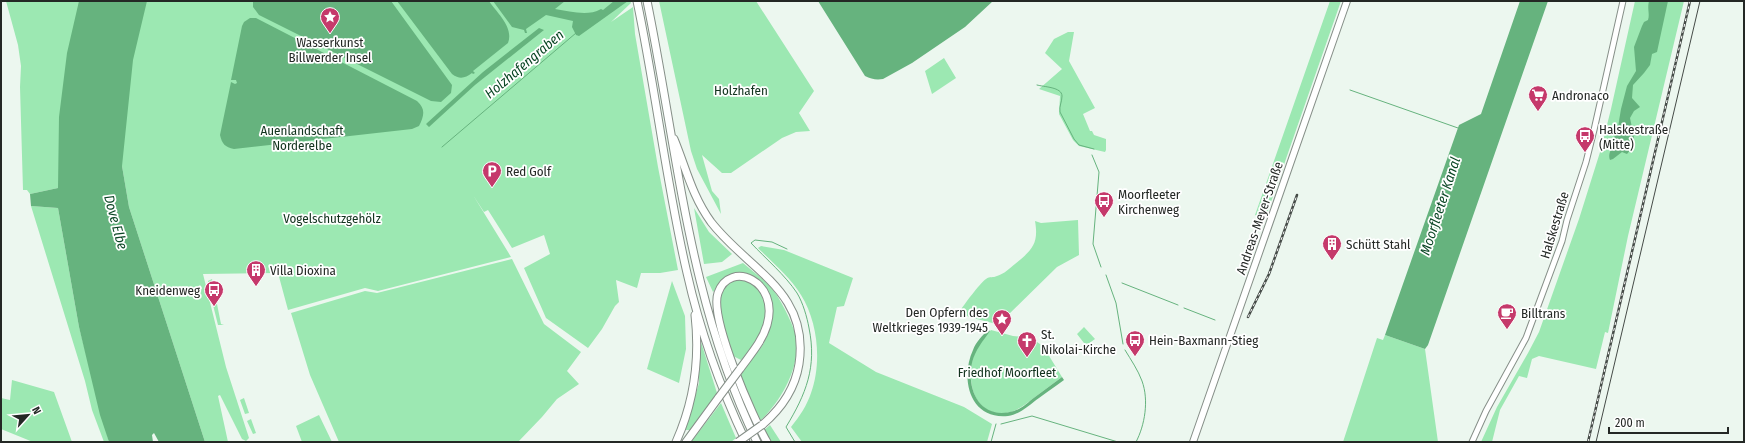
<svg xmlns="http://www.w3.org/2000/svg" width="1745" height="443" font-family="'Fira Sans Condensed',sans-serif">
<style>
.green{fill:#9ce8b2}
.water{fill:#66b37e}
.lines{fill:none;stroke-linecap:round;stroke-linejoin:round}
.stream{stroke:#66b37e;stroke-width:1}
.tertiary-casing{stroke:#868f88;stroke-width:7}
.primary-casing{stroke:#868f88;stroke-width:8}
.motorway-casing{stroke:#868f88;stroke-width:9}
.tertiary{stroke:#fff;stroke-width:5}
.primary{stroke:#fff;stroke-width:6}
.motorway{stroke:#fff;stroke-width:7}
.tram{stroke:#454b47;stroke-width:1}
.rail-casing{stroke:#454b47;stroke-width:2.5}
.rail{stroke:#fff;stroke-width:1;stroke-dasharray:3;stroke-linecap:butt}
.motorway-bridge-casing{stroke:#868f88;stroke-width:9;stroke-linecap:butt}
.motorway-bridge{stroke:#fff;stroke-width:7}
.labels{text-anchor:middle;stroke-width:3.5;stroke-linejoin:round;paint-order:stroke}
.poi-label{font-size:13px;fill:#242825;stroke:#fff;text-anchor:start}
.park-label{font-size:13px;fill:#12331e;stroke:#fff}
.street-label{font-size:13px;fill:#242825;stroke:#fff}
.water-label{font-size:14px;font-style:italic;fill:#0b4725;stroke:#fff}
</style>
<rect width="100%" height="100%" fill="#ecf7ef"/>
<path class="green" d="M6,1H630L631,3L611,22L633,7L635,34L658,167L678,270L660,273H641L637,288L616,280L619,302L615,306L602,329L588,348L546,318L524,268L550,254L544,235L512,248L488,210L484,212L473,195L511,257L378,291L365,288L288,310L278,273L203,274L226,367L249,438L246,441L242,439L220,395L218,396L228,442H205L129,207L122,166L58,188L30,194L27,190H23L20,87L21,66L18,45Z
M659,1H756L814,91L799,113L810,131L796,132L782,138L731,173H722L702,155L712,191L719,199L721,214L697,169L691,151Z
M1330,1H1341L1265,219L1255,215Z
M1635,1H1684L1628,236L1608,333L1605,332L1596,369L1539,356L1532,359L1527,378L1519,376L1500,410L1492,442H1481L1497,407L1528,353L1539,332L1579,219L1601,149L1611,109Z
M1068,32H1074L1069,61L1095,108L1083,114L1090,131H1092L1094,135L1106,139V150L1105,152L1079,146L1073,140L1059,114L1060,96L1039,89L1062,69L1045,53L1054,39Z
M944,58L956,78L932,94L925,71Z
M31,206L58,208L79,327L109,442H104L92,410L85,381Z
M694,208L709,232L732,254L722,262L704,264Z
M1078,220L1079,255L1057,267L1006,317L1008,327L969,317L959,312C965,304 979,284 986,279C990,276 993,278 997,276C1004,274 1010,268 1015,264C1032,250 1039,244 1035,221L1041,223Z
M761,246L784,250L853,278L844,306L837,307L829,343L876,372L964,407L992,424L987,442H802L791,427C800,416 807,405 811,393C822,363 818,322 801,295C790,277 773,263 758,248Z
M512,259L544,324L581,352L567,371L579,384L557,399L542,417L518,442H339L310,375L291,313L365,291L377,293Z
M743,263C753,272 766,280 773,290C780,298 794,326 796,336C801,367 781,401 760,421C756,413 742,385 741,379C740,366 756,355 762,346C769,336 773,319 772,307C771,289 753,267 733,274C724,276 719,285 713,292L706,277Z
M212,279L216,297L211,298L208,281Z
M743,279C755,284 761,289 765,302C771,326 755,343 741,360L733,356C727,339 707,293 731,282C734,280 739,280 743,279Z
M672,281L685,316L686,349L679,383L647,369Z
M216,299L221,324L224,325H218L212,301Z
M1084,327L1095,339L1088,344L1084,343L1077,334Z
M991,330L1013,336L1023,337L1034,340L1043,346L1062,377C1053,384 1044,390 1035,397C1025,404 1019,411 1006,413C972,417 965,377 975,352C979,344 985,336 991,330Z
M1385,335L1425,349L1438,442H1343L1377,338L1383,340Z
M701,342L717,393L691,430H685L699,383V345Z
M12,380L54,392L72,442H33L1,429V398L10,400Z
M244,398L249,413L245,414L240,400Z
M721,403L736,438L731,442H691Z
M319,415L332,442H302L296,426Z
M251,419L256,433L253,434L247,421Z
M770,425L781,442H770L763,431Z"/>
<path class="water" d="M79,1H147L133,60L122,166L129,207L205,442H159L154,433L152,435L153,442H109L100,415L79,327L58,208L31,206L30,194L58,188L59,117L67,53Z
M391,1L452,85L451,93L441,102L431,101L259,15L253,7V1Z
M397,1H489C497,13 514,27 508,43L473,71L475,73L473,74L472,73C465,78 460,80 452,74Z
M493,1H565L555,9C570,11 587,17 601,9L603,10L614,1H628L579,36L576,35L572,27L573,21L546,15L526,29L527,33H525L524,30L512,27Z
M818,1H993L965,27L912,63L883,79C876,80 871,79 865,76Z
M1520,1H1548L1428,345L1425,349L1385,335L1459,125L1481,114Z
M1649,1H1668L1657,52L1652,54L1650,65L1644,73L1633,85L1632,98L1640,107L1634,111L1630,118L1634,137L1632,148L1627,154L1622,152L1613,159L1610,160C1608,156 1610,149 1614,147L1612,143L1618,127L1621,109L1627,86L1636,71L1634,47L1642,26L1644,22L1648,20C1650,13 1647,10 1649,1Z
M250,18H256L417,101C426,109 424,116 419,126L412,129L234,149C225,147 222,144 220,135L231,82L235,84L237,83L236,80H231L242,26L244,22Z
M539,28L544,30L475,85L429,127L426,124L483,72Z
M988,330L990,331C983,341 975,350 972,363C966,391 981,421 1014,411C1023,408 1028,402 1035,397C1044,390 1053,384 1062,377L1064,380C1056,386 1047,392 1039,398C1029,405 1021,414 1008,416C969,420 960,378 973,350C976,342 982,336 988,330Z"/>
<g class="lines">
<path class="stream" d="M1037,85C1044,87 1062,87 1062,96C1062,102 1059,106 1060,112L1074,139L1079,145L1094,149
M1350,90L1458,128
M442,147L576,33
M1092,155L1099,172L1093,244L1101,267
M787,249L772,242L755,240L751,243C766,259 785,275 797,293C803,303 807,317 809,328C817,367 806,394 786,427L795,442
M1106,275L1116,303L1123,344
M1122,283L1178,305
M1184,308L1215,320
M1125,350C1131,360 1138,370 1142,381C1149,400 1145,425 1136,442
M1001,424L1032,416L1118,442
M991,442L996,424"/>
<g class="tertiary-casing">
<path id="tertiary" d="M1472,442L1486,411L1526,338L1562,241L1567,220L1586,162L1594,130L1623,1"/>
</g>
<g class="primary-casing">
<path id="primary" d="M1193,442L1347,1"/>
</g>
<g class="motorway-casing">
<path id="motorway" d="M637,1C656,91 666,183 687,273C700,331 721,389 746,442
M647,1C678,152 688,301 757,442
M674,139C686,168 692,196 711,222C748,270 810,291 799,364C795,389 781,409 762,425
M740,369C750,355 762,342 767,325C780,281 730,259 718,293C709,318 753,418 767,442
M676,442C694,402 700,359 695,315
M686,442L719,397"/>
</g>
<use href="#tertiary" class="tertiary"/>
<use href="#primary" class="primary"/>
<use href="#motorway" class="motorway"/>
<path class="tram" d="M1596,442L1700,1"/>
<g class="rail-casing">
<path id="rail" d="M1248,317L1269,274L1297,195
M1588,442L1690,1"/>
</g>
<use href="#rail" class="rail"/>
<g class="motorway-bridge-casing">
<path id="motorway-bridge" d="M719,397L740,369
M738,442L762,425"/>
</g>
<use href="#motorway-bridge" class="motorway-bridge"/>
</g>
<defs>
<g id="sight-pin" transform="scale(1)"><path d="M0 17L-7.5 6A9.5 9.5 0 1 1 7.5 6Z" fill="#c5396b" stroke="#fff"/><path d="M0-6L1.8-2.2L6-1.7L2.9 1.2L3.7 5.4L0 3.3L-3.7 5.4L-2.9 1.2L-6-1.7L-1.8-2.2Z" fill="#fff"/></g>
<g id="supermarket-pin" transform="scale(1)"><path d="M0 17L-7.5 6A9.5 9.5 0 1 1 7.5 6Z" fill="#c5396b" stroke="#fff"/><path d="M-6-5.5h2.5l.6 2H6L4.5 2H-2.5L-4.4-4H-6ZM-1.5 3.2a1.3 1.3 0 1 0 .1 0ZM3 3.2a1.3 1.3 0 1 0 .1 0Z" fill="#fff"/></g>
<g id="bus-pin" transform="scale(1)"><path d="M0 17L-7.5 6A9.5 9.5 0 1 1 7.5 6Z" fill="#c5396b" stroke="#fff"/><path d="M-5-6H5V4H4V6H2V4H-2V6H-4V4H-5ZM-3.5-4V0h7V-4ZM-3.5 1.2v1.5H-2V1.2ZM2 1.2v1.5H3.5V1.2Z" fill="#fff"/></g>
<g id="parking-pin" transform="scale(1)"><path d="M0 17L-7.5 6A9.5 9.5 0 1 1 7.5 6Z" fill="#c5396b" stroke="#fff"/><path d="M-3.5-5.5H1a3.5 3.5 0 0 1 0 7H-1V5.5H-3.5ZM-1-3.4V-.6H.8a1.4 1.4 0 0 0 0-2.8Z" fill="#fff"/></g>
<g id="building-pin" transform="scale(1)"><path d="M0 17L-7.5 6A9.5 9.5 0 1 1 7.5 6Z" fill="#c5396b" stroke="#fff"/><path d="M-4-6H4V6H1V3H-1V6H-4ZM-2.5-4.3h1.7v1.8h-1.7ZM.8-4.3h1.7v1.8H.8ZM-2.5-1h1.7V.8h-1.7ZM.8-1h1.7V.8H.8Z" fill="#fff"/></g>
<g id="cafe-pin" transform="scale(1)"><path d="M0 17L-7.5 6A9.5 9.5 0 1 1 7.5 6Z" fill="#c5396b" stroke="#fff"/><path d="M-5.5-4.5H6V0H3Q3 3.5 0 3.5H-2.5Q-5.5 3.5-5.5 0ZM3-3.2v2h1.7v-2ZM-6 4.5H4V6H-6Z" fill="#fff"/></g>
<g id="church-pin" transform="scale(1)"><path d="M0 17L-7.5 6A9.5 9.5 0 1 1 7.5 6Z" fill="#c5396b" stroke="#fff"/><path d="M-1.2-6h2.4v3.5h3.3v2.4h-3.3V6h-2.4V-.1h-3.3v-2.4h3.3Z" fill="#fff"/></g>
</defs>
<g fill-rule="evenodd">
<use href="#sight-pin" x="330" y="17"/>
<use href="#supermarket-pin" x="1538" y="95"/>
<use href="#bus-pin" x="1585" y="136"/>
<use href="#parking-pin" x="492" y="171"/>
<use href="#bus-pin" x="1104" y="201"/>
<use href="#building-pin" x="1332" y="244"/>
<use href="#building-pin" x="256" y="270"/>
<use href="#bus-pin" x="214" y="290"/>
<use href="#cafe-pin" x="1507" y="313"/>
<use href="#sight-pin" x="1002" y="319"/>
<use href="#bus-pin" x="1135" y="340"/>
<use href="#church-pin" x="1027" y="341"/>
</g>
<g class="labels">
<g class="poi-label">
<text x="330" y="47" text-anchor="middle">Wasserkunst<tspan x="330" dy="15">Billwerder Insel</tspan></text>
<text x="1552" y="100">Andronaco</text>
<text x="1599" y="134">Halskestraße<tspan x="1599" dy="15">(Mitte)</tspan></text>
<text x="506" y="176">Red Golf</text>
<text x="1118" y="199">Moorfleeter<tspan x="1118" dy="15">Kirchenweg</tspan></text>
<text x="1346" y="249">Schütt Stahl</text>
<text x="270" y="275">Villa Dioxina</text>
<text x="200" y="295" text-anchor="end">Kneidenweg</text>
<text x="988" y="317" text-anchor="end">Den Opfern des<tspan x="988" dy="15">Weltkrieges 1939-1945</tspan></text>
<text x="1521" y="318">Billtrans</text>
<text x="1041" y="339">St.<tspan x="1041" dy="15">Nikolai-Kirche</tspan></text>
<text x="1149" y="345">Hein-Baxmann-Stieg</text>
</g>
<g class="park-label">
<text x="741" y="95">Holzhafen</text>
<text x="302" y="135">Auenlandschaft<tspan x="302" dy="15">Norderelbe</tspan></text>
<text x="332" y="223">Vogelschutzgehölz</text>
<text x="1007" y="377">Friedhof Moorfleet</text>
</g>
<g class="street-label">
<text transform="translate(1259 218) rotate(-71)" y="5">Andreas-Meyer-Straße</text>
<text transform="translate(1554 225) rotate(-73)" y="5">Halskestraße</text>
</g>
<g class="water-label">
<text transform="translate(524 64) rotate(-40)" y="5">Holzhafengraben</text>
<text transform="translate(1440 206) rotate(-72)" y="5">Moorfleeter Kanal</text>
<text transform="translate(116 222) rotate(75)" y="5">Dove Elbe</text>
</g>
</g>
<rect width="1745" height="443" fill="none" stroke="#242825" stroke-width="4"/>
<g transform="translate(28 415) rotate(63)" stroke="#ffffff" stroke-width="3" paint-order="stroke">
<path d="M0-3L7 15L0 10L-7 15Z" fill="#242825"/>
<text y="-6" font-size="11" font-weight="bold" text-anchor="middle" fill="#242825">N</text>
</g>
<path d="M1609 427v6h119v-6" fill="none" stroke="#242825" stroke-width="2"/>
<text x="1615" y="427" font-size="12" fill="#242825" stroke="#ffffff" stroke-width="3" paint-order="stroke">200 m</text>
</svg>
